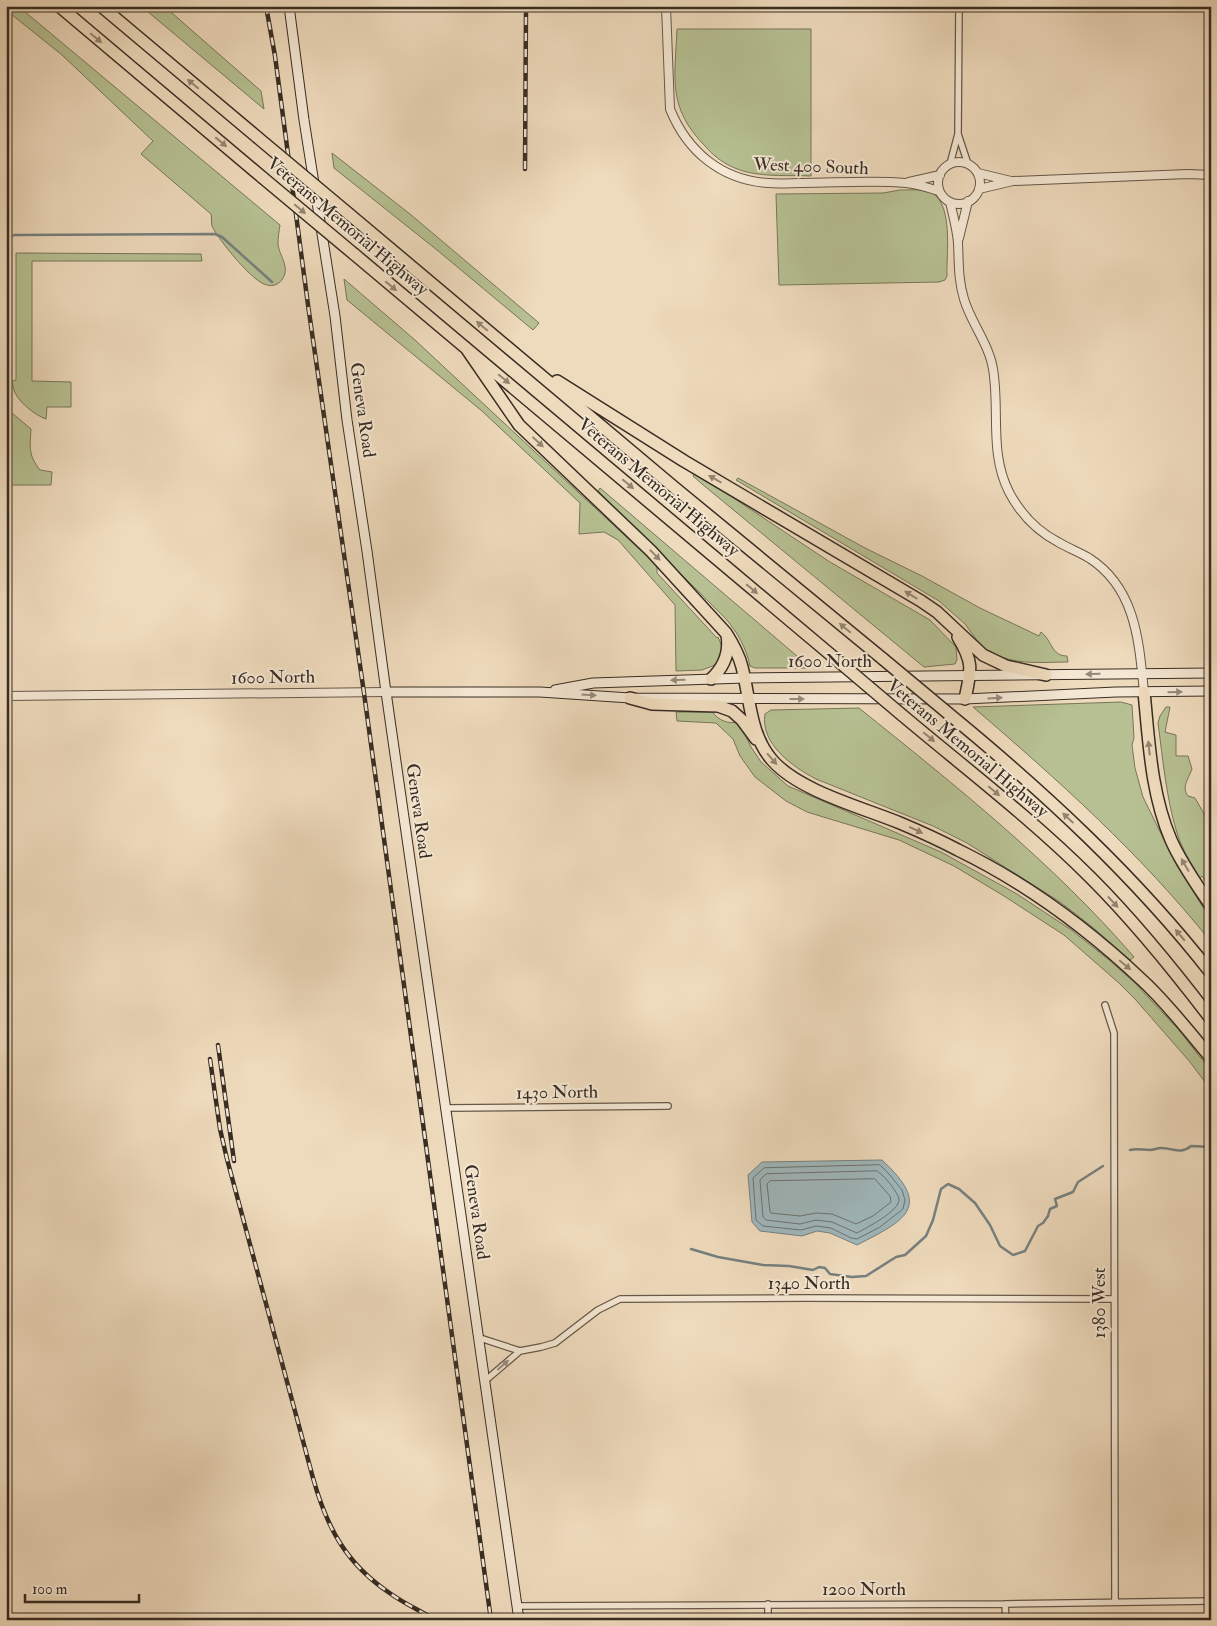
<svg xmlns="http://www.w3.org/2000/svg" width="1217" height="1626" font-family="'IM FELL Double Pica',serif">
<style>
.green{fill:#b6c092;stroke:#77765a}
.water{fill:#9fb7bc;stroke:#76807f}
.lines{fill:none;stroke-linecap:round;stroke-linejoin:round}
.shore{stroke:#6c7270;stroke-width:1}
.stream{stroke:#76807f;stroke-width:2.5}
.minor-casing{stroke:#665849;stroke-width:8}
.tertiary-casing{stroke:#665849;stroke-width:10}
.secondary-casing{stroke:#382d23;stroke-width:11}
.motorway-casing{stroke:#382d23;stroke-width:14}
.minor{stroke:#f4e7d3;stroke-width:5.5}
.tertiary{stroke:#f4e7d3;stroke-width:8}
.secondary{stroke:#f4e7d3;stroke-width:9}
.motorway{stroke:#eedabc;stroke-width:11}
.rail-casing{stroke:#382d23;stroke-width:4.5}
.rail{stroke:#f4e7d3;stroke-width:2.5;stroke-dasharray:8;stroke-linecap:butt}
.motorway-bridge-casing{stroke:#382d23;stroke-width:14;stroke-linecap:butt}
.motorway-bridge{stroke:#eedabc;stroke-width:11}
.oneway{fill:#938470}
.oneway2{fill:#968a7b}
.labels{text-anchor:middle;stroke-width:4;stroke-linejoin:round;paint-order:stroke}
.street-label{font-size:18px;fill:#382d23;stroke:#f4e7d3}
</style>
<rect width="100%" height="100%" fill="#eedabc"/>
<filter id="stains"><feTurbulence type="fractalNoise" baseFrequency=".004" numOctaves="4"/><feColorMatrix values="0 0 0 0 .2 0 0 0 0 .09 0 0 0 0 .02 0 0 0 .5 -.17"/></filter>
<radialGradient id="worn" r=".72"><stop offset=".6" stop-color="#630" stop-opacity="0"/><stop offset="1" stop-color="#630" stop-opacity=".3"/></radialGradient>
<path class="green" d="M6,6H18L280,225C279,231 278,238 278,244C279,255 290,267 283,278C280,284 273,287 267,285C253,283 218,239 212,226C211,222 212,218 211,214L141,154L153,141L62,55L6,10Z
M141,6H164L261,91L264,109Z
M677,29H811V176C790,175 767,177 747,172C730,168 716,159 705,146C667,107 675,79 677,29Z
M332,153L410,214L539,323L533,330L437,250L334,168Z
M900,190C909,190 919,189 927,191C955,198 946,255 947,276L945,280L939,282L779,285L776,194L883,193Z
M16,253L201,254L202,261H32V381L71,382V407H47L46,419C35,415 21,404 15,393C13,389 13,384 12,381L16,380Z
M344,279L415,340L652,561L657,567V573L717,638L718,637L723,649L716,667L715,665L702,670L676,671L675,605L618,540L604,532L579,534L580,503L482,411L347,300Z
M6,408L31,429C30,447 28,455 40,470L52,472L51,485H6Z
M694,474L732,497L830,562L930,620L956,647L957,660L955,664L924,667L702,484L693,476Z
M738,478L865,548L922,576L980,608L1039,636L1041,632C1052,640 1051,656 1067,656L1068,662C1042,662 1013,666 990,651L989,653L979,643L965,624L939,601L736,480Z
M600,488L811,668H755L750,666C746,648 738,633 726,619L598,491Z
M1121,702L1132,705L1134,738L1132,745L1135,768L1143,797L1177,866L1211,920V942C1141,854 1058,780 973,707Z
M1166,707H1170L1165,732L1176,735V756H1188L1192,769C1189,778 1181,787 1188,796L1195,798L1211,826V889L1202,876L1200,878C1191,863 1182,849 1177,833C1166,797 1163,760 1158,723L1160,716Z
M859,708C956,786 1053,863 1134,957L1130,960L1091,926L1060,902L967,843L933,826L816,779C793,767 760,744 765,714L771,710Z
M676,712H712C720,721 727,724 739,722L751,747L761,762L788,786L941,852L1017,894L1070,929L1108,959L1134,982L1178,1029L1211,1071V1090L1190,1062L1135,999L1119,983L1064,935L1004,896L954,866L899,840L807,812L786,801L755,777L740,756L733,739L716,723L677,721Z"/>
<path class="water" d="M882,1160C933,1207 906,1220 857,1245L830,1233L817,1231L802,1236L760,1231L752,1222L748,1175L762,1162Z"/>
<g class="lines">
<path class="shore" d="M880,1165L889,1174L902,1190L905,1200L903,1209L880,1227L857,1239L851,1238L831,1228L816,1226L801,1230L763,1226L756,1220L753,1178L764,1168Z
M877,1171C883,1175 887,1180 891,1185C894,1190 898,1194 899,1199C900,1211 866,1228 857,1233L832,1222L816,1220L800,1224L766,1220L763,1217L760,1180L766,1174Z
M875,1179L890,1196L891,1202L873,1216L856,1224L832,1214L816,1213L800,1216L771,1213L770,1211L767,1184L770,1181Z"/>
<path class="stream" d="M6,239L14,235L215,234L222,237L272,282
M1130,1150C1137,1148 1143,1150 1150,1150C1154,1150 1157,1148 1161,1148C1174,1148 1180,1155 1191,1146L1211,1147
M691,1249L718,1257L763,1265L789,1266L813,1270L819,1267L825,1268L830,1274L852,1277L866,1276L896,1257L905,1255L926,1236L933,1220L941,1189L948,1184L959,1189L975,1203L990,1225L1000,1246L1013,1255L1025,1251L1038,1226L1043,1223L1048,1216L1050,1209L1057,1206L1055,1199L1073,1192L1078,1182L1103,1166"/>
<g class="minor-casing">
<path id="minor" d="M958,134L968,164
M950,164L958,134L959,6
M6,388H7
M1105,1005L1114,1033L1115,1602
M446,1108L668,1106
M480,1338L520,1351L541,1347L555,1343L598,1310L620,1299L804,1298L1113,1299
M486,1380L520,1351
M768,1604V1620
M1005,1604L1006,1620
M517,1606L1005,1604L1211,1601"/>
</g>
<g class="tertiary-casing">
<path id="tertiary" d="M666,6L670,109C687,151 721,180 768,183C779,184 791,183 802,183C835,183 873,180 906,183C917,184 929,188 939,191
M938 183a21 21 0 1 1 42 0a21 21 0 1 1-42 0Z
M978,173L1011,181
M909,182L940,175
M979,189L1013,181L1188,174L1211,175
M950,202C953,215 957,229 958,243C959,263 958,279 964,299C971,323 989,344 993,369C1000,410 989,453 1009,492C1020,513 1037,531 1058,542C1068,548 1079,552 1089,558C1136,588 1139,642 1144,692
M959,238L968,201
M6,696L386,692"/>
</g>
<g class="secondary-casing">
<path id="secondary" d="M289,6L304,120L335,316L347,420L367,551L386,692L519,1620
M555,690L593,683L745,678L1211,673
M386,692H540L630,698L965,699L1116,692L1211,691"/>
</g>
<g class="motorway-casing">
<path id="motorway" d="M59,6L263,178
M101,6L257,137
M349,214L675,488L883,659
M354,254L837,660
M466,348L519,425L651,551L726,633C733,644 739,655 742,667C750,698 750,735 772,760C799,791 861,807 900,823C919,831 939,840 958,850C1026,883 1088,929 1143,981C1168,1004 1189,1032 1211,1058
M557,381L684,461L921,601L937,612L983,655L1006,666L1046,675
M958,637C974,663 971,670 965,699
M711,679C724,667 730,653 727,635
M1144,692C1149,742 1151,794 1171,840C1181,863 1197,885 1211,906
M630,698L652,704L718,706L732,711L742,720L756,739
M949,714C1044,792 1135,876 1211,973
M902,715C965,768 1032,819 1091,878C1134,921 1173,969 1211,1019"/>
</g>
<use href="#minor" class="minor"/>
<use href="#tertiary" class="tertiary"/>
<use href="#secondary" class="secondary"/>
<use href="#motorway" class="motorway"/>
<g class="rail-casing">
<path id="rail" d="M266,6L275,56L308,305L364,693L491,1620
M525,169L526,6
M218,1045L234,1161
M210,1059L220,1129L227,1159L313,1478C327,1528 346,1564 391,1594C405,1604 421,1611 435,1620"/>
</g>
<use href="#rail" class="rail"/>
<g class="motorway-bridge-casing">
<path id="motorway-bridge" d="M257,137L349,214
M263,178L354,254
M883,659L949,714
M837,660L902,715"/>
</g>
<use href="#motorway-bridge" class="motorway-bridge"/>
</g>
<defs><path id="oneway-solid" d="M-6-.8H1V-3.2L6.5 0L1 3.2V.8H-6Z" transform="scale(1.25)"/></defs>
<g class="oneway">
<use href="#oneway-solid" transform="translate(96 38) rotate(40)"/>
<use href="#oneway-solid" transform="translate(193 84) rotate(-140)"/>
<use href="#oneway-solid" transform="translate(221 142) rotate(40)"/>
<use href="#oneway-solid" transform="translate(300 209) rotate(40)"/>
<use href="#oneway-solid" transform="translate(391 286) rotate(40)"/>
<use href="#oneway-solid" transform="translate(482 326) rotate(-140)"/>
<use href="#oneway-solid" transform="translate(504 379) rotate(40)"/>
<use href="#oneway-solid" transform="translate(538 442) rotate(43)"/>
<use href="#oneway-solid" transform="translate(715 479) rotate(-150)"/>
<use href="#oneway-solid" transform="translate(628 484) rotate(40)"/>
<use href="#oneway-solid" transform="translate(655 555) rotate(46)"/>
<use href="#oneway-solid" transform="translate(752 589) rotate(40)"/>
<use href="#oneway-solid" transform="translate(911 595) rotate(-149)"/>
<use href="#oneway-solid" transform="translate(845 628) rotate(-140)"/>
<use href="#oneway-solid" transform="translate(929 737) rotate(40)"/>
<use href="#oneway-solid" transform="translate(1149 748) rotate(-96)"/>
<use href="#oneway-solid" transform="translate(772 759) rotate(49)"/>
<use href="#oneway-solid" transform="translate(994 791) rotate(40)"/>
<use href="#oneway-solid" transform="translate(1068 818) rotate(-137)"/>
<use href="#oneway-solid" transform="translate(916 830) rotate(25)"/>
<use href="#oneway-solid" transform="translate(1185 865) rotate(-121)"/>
<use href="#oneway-solid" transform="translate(1113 902) rotate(47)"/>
<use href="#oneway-solid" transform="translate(1180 935) rotate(-130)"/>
<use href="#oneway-solid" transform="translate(1125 965) rotate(40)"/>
</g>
<g class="oneway2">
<use href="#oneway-solid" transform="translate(1093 674) rotate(179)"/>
<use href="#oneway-solid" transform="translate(678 680) rotate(178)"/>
<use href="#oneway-solid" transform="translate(1175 692) rotate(-1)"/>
<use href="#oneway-solid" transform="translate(589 695) rotate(3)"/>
<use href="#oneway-solid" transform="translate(995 698) rotate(-3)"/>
<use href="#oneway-solid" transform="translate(797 699)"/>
<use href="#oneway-solid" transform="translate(503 1365) rotate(-41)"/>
</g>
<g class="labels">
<g class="street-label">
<text transform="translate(811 166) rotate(2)" y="6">West 400 South</text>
<text transform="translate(348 226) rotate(40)" y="6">Veterans Memorial Highway</text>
<text transform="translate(363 410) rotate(82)" y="6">Geneva Road</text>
<text transform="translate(659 487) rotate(40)" y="6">Veterans Memorial Highway</text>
<text x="830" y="667">1600 North</text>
<text transform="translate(273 677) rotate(-1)" y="6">1600 North</text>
<text transform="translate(968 748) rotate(40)" y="6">Veterans Memorial Highway</text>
<text transform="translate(419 811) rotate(82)" y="6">Geneva Road</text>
<text transform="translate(557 1092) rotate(-1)" y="6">1430 North</text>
<text transform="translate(477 1212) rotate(82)" y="6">Geneva Road</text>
<text x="809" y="1289">1340 North</text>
<text transform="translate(1099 1303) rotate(-90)" y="6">1380 West</text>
<text x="864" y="1595">1200 North</text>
</g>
</g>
<rect width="1217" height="1626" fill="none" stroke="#eedabc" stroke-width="25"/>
<rect x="8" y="8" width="1202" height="1611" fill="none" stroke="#382d23" stroke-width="2.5"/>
<rect x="12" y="12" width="1192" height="1601" fill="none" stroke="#382d23"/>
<path d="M25 1594v8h114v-8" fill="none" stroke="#382d23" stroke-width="2.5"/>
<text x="32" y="1594" font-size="15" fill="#382d23" stroke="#f4e7d3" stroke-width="4" paint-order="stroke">100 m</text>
<rect width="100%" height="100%" filter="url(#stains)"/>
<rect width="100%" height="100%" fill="url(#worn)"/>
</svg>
